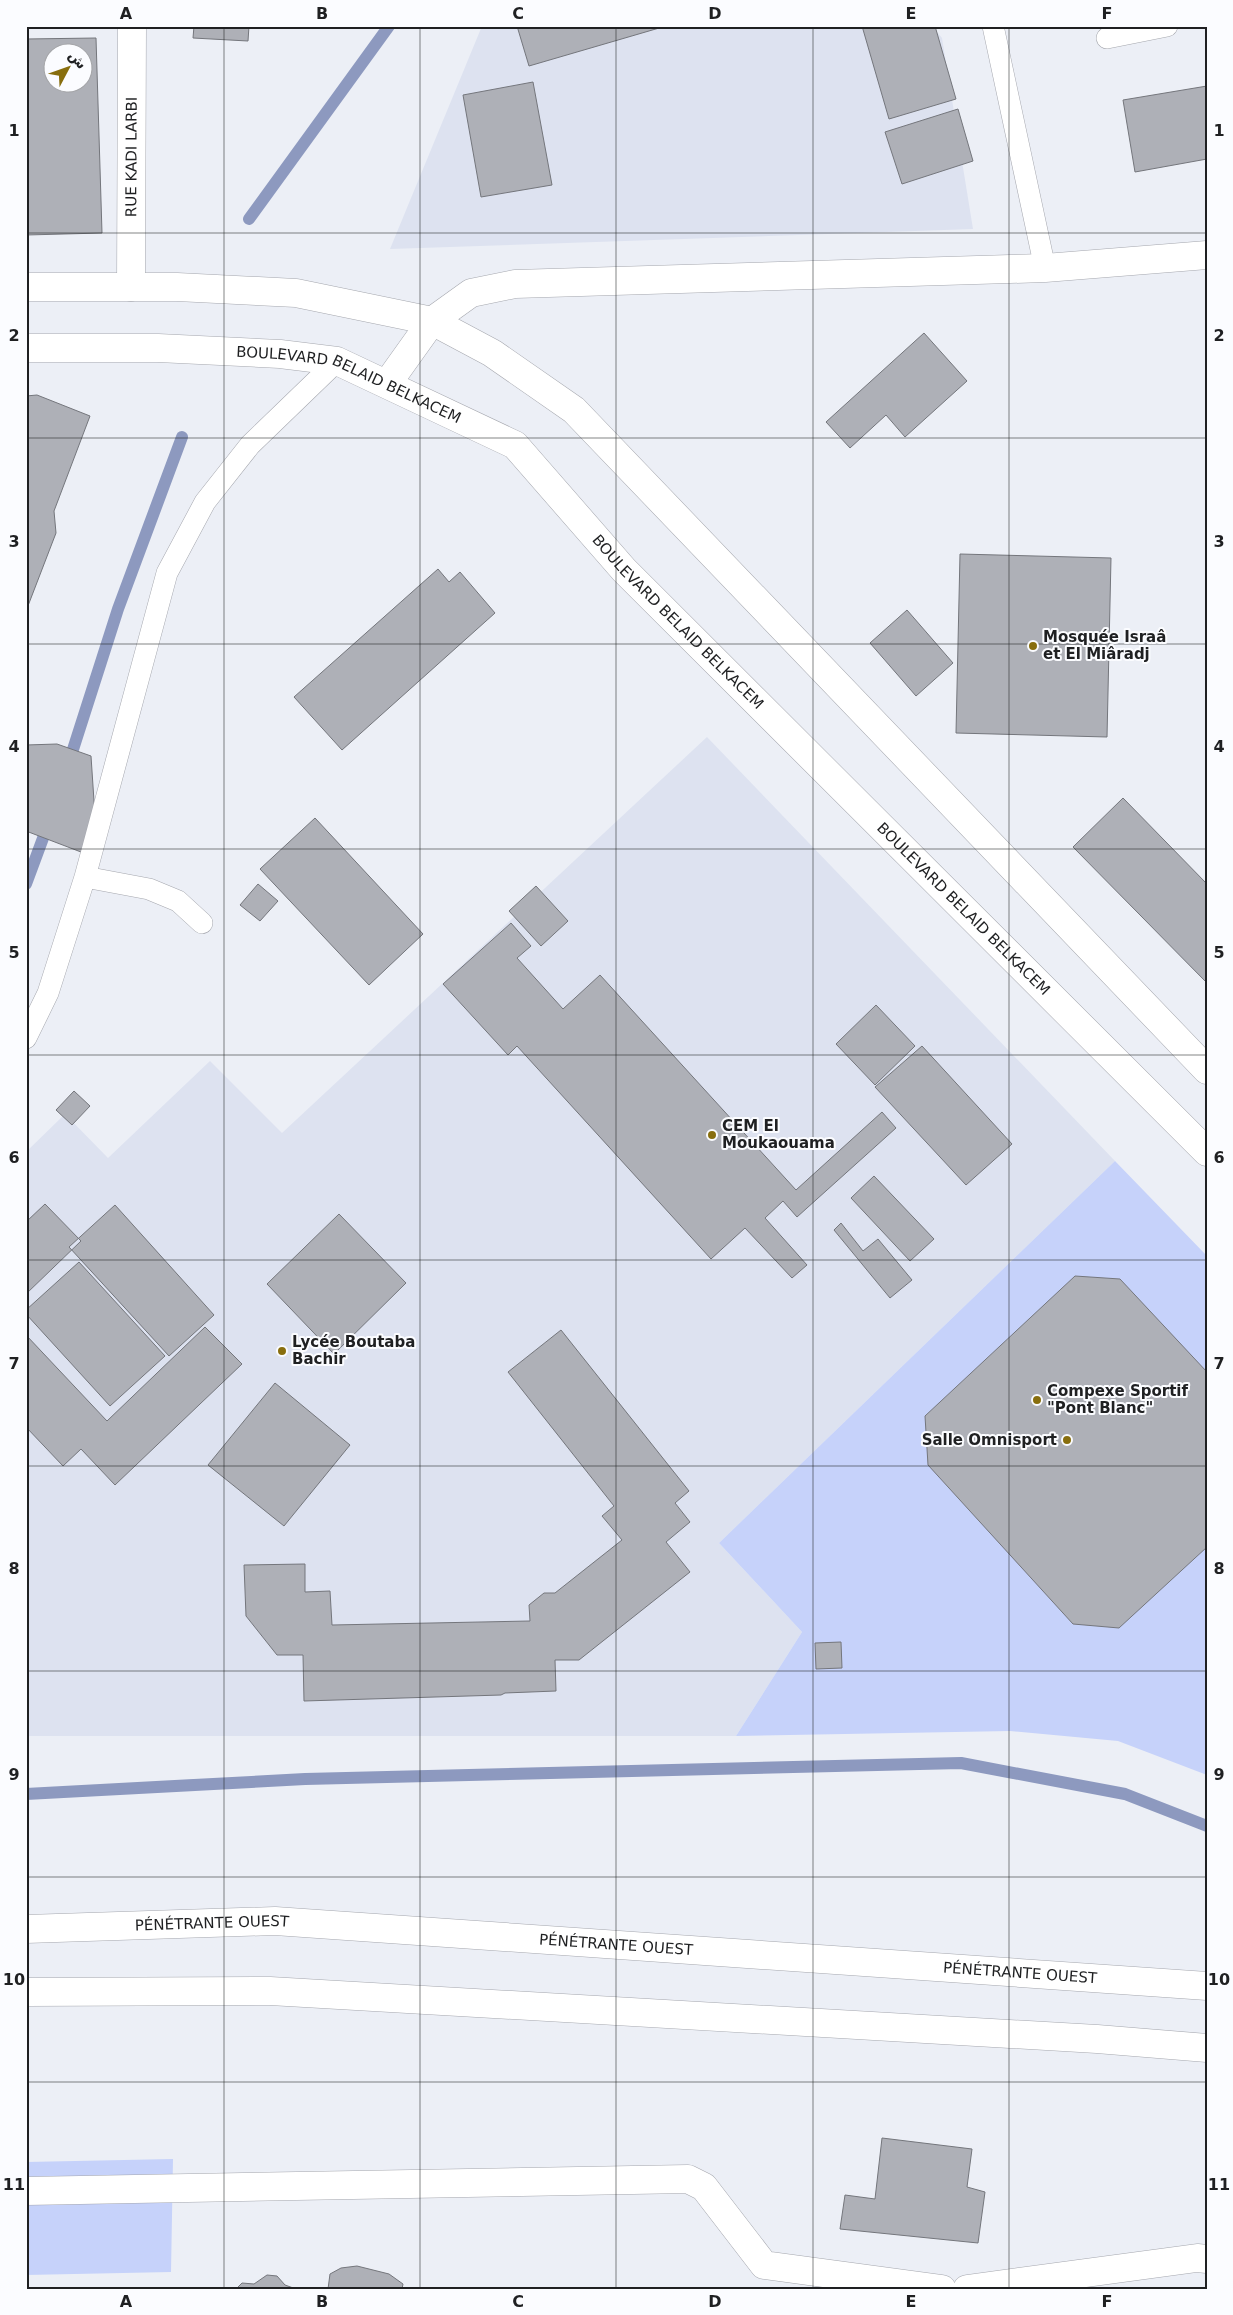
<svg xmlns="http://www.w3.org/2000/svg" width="1233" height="2315" font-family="'DejaVu Sans',Vazirmatn,sans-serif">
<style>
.built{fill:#dde2f0}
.green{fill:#c6d2fa}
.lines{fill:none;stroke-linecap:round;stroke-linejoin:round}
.stream{stroke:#8d99bf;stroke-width:12}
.building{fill:#aeb0b7;stroke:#74767c;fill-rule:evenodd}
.service-casing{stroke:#a5a7ae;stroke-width:22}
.minor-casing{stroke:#a5a7ae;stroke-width:29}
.tertiary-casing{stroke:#a5a7ae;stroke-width:29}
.primary-casing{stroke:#a5a7ae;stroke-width:29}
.trunk-casing{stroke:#a5a7ae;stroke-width:29}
.service{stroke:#fff;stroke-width:21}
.minor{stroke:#fff;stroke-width:28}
.tertiary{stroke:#fff;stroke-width:28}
.primary{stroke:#fff;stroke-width:28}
.trunk{stroke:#fff;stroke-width:28}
.grid{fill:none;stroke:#1f2022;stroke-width:1;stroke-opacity:0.55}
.poi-dot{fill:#886e0e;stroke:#fbfcff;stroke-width:2}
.labels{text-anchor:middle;stroke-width:4;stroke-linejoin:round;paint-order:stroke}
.street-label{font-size:15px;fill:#1f2022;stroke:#fbfcff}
.poi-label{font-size:15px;font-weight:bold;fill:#1f2022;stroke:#fbfcff;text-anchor:start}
.neatline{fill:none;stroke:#1f2022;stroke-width:2}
.grid-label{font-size:16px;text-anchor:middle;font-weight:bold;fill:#1f2022}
</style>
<rect width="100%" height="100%" fill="#eceff6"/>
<path class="built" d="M482,26H932L942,38L973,229L390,249Z
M707,737L1115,1161L719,1543L802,1632L736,1736H26V1152L65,1114L108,1158L210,1061L282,1133Z"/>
<path class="green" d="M1115,1161L1207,1256V1775L1118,1741L1010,1731L736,1736L802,1632L719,1543Z
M173,2159L171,2272L26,2275V2162Z"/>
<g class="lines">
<path class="stream" d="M249,219L389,26
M68,765L118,609L182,437
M26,884L49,822
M26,1794L305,1779L961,1763L1125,1794L1207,1826"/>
</g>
<path class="building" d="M194,26H249L248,41L193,38Z
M517,26H666L529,66Z
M862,26H935L956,99L889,119Z
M96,38L102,233L26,235V39ZM52,52H82V82H52Z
M533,82L552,185L481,197L463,95Z
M1207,86V159L1135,172L1123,100Z
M958,109L973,161L902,184L885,132Z
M924,333L967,381L905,437L886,415L850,448L826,422Z
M37,395L90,416L54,511L56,533L26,611V396Z
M960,554L1111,558L1107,737L956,733Z
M438,569L449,582L460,572L495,613L342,750L294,697Z
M907,610L953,663L916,696L870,643Z
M57,744L91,756L95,816L81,852L26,831V745Z
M1123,798L1207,884V983L1073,847Z
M315,818L423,934L369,985L260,869Z
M258,884L278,901L260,921L240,905Z
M536,886L568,921L541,946L509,911Z
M511,923L531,946L517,958L563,1009L600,975L796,1190L882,1112L896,1128L797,1217L783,1201L765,1218L807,1265L792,1278L745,1228L711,1259L517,1046L508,1055L443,984Z
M876,1005L915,1046L875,1085L836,1044Z
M922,1046L1012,1144L966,1185L875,1087Z
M74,1091L90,1106L72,1125L56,1110Z
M874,1176L934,1239L910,1261L851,1198Z
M45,1204L81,1241L26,1294V1222Z
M115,1205L214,1315L169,1356L69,1247Z
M339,1214L406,1283L334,1354L267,1284Z
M841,1223L863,1251L878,1239L912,1280L890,1298L834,1230Z
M79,1262L165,1356L110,1406L26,1314V1310Z
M1075,1276L1120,1279L1207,1372V1547L1119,1628L1073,1624L928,1465L925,1416Z
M205,1327L242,1364L115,1485L81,1449L63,1466L26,1427V1335L107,1421Z
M561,1330L689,1491L675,1503L690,1522L666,1542L690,1572L579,1660H555L556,1691L505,1693L501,1695L304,1701L303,1655H277L246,1616L244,1565L305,1564V1592L330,1591L332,1625L530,1621L529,1605L544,1593H555L622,1540L602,1516L614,1506L508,1372Z
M275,1383L350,1445L284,1526L208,1465Z
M841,1642L842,1668L816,1669L815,1643Z
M882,2138L972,2149L967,2187L985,2192L978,2243L840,2229L845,2195L875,2199Z
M357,2266L389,2274L403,2284L402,2289H328L330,2274L341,2268Z
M267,2275L277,2276L285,2285L296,2289H236L242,2283L254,2284Z"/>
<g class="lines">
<g class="service-casing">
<path id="service" d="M993,26L1045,268
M1107,38L1167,26
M85,877L149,889L178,901L202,923
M26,1038L48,993L85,877L167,573L205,502L250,445L337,361"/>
</g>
<g class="minor-casing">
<g id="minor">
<path id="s1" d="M131,287L132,26"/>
<path d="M26,2191L688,2179L704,2187L764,2265L942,2289"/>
<path d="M967,2289L1197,2258L1207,2259"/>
</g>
</g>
<g class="tertiary-casing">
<path id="tertiary" d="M387,384L432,321L471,293L515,284L1045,268L1207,255"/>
</g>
<g class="primary-casing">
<g id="primary">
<path d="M26,287H177L296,293L432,321L492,353L574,410L1207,1070"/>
<path id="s2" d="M26,348H158L280,354L337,361L515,445L624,570L1207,1152"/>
</g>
</g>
<g class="trunk-casing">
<g id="trunk">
<path id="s3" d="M26,1929L275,1921L1207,1986"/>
<path d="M26,1992L270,1991L1097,2039L1207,2048"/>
</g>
</g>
<use href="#service" class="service"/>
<use href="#minor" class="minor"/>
<use href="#tertiary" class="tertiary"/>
<use href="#primary" class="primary"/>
<use href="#trunk" class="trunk"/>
</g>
<path class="grid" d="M224,26V2289M420,26V2289M616,26V2289M813,26V2289M1009,26V2289M26,233H1207M26,438H1207M26,644H1207M26,849H1207M26,1055H1207M26,1260H1207M26,1466H1207M26,1671H1207M26,1877H1207M26,2082H1207"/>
<g class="poi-dot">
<circle cx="1033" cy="646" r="5"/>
<circle cx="712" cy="1135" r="5"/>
<circle cx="282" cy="1351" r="5"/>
<circle cx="1037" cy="1400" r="5"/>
<circle cx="1067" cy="1440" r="5"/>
</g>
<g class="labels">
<g class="street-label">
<text dy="5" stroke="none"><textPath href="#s1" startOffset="130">RUE KADI LARBI</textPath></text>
<text dy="5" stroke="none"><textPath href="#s2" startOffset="329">BOULEVARD BELAID BELKACEM</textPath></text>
<text dy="5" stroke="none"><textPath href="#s2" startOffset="749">BOULEVARD BELAID BELKACEM</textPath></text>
<text dy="5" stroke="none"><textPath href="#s2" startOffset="1154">BOULEVARD BELAID BELKACEM</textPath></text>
<text dy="5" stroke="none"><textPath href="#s3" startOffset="186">PÉNÉTRANTE OUEST</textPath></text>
<text dy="5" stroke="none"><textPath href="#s3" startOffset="591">PÉNÉTRANTE OUEST</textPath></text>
<text dy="5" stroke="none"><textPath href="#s3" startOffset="996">PÉNÉTRANTE OUEST</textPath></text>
</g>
<g class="poi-label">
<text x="1043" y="642">Mosquée Israâ<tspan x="1043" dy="17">et El Miâradj</tspan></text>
<text x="722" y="1131">CEM El<tspan x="722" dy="17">Moukaouama</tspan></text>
<text x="292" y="1347">Lycée Boutaba<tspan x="292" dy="17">Bachir</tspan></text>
<text x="1047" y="1396">Compexe Sportif<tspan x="1047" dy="17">"Pont Blanc"</tspan></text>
<text x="1057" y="1445" text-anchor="end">Salle Omnisport</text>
</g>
</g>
<rect width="1233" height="2315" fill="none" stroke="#fbfcff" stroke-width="55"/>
<g transform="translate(68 68) rotate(49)"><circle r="24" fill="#fbfcff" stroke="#a3a4a7"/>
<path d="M0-4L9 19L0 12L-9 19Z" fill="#886e0e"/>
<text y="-8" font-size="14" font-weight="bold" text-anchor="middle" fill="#1f2022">ش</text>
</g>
<rect x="28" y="28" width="1178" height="2260" class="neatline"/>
<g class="grid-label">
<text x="126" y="19">A</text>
<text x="322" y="19">B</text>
<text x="518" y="19">C</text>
<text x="715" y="19">D</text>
<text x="911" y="19">E</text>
<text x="1107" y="19">F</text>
<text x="14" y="136">1</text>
<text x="1219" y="136">1</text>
<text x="14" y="341">2</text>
<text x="1219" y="341">2</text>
<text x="14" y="547">3</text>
<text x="1219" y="547">3</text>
<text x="14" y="752">4</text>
<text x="1219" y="752">4</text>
<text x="14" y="958">5</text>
<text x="1219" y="958">5</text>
<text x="14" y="1163">6</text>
<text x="1219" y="1163">6</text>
<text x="14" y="1369">7</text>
<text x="1219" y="1369">7</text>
<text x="14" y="1574">8</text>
<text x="1219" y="1574">8</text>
<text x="14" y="1780">9</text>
<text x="1219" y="1780">9</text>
<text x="14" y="1985">10</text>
<text x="1219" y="1985">10</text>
<text x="14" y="2190">11</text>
<text x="1219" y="2190">11</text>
<text x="126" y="2307">A</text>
<text x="322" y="2307">B</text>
<text x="518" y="2307">C</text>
<text x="715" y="2307">D</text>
<text x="911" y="2307">E</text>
<text x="1107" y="2307">F</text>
</g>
</svg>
